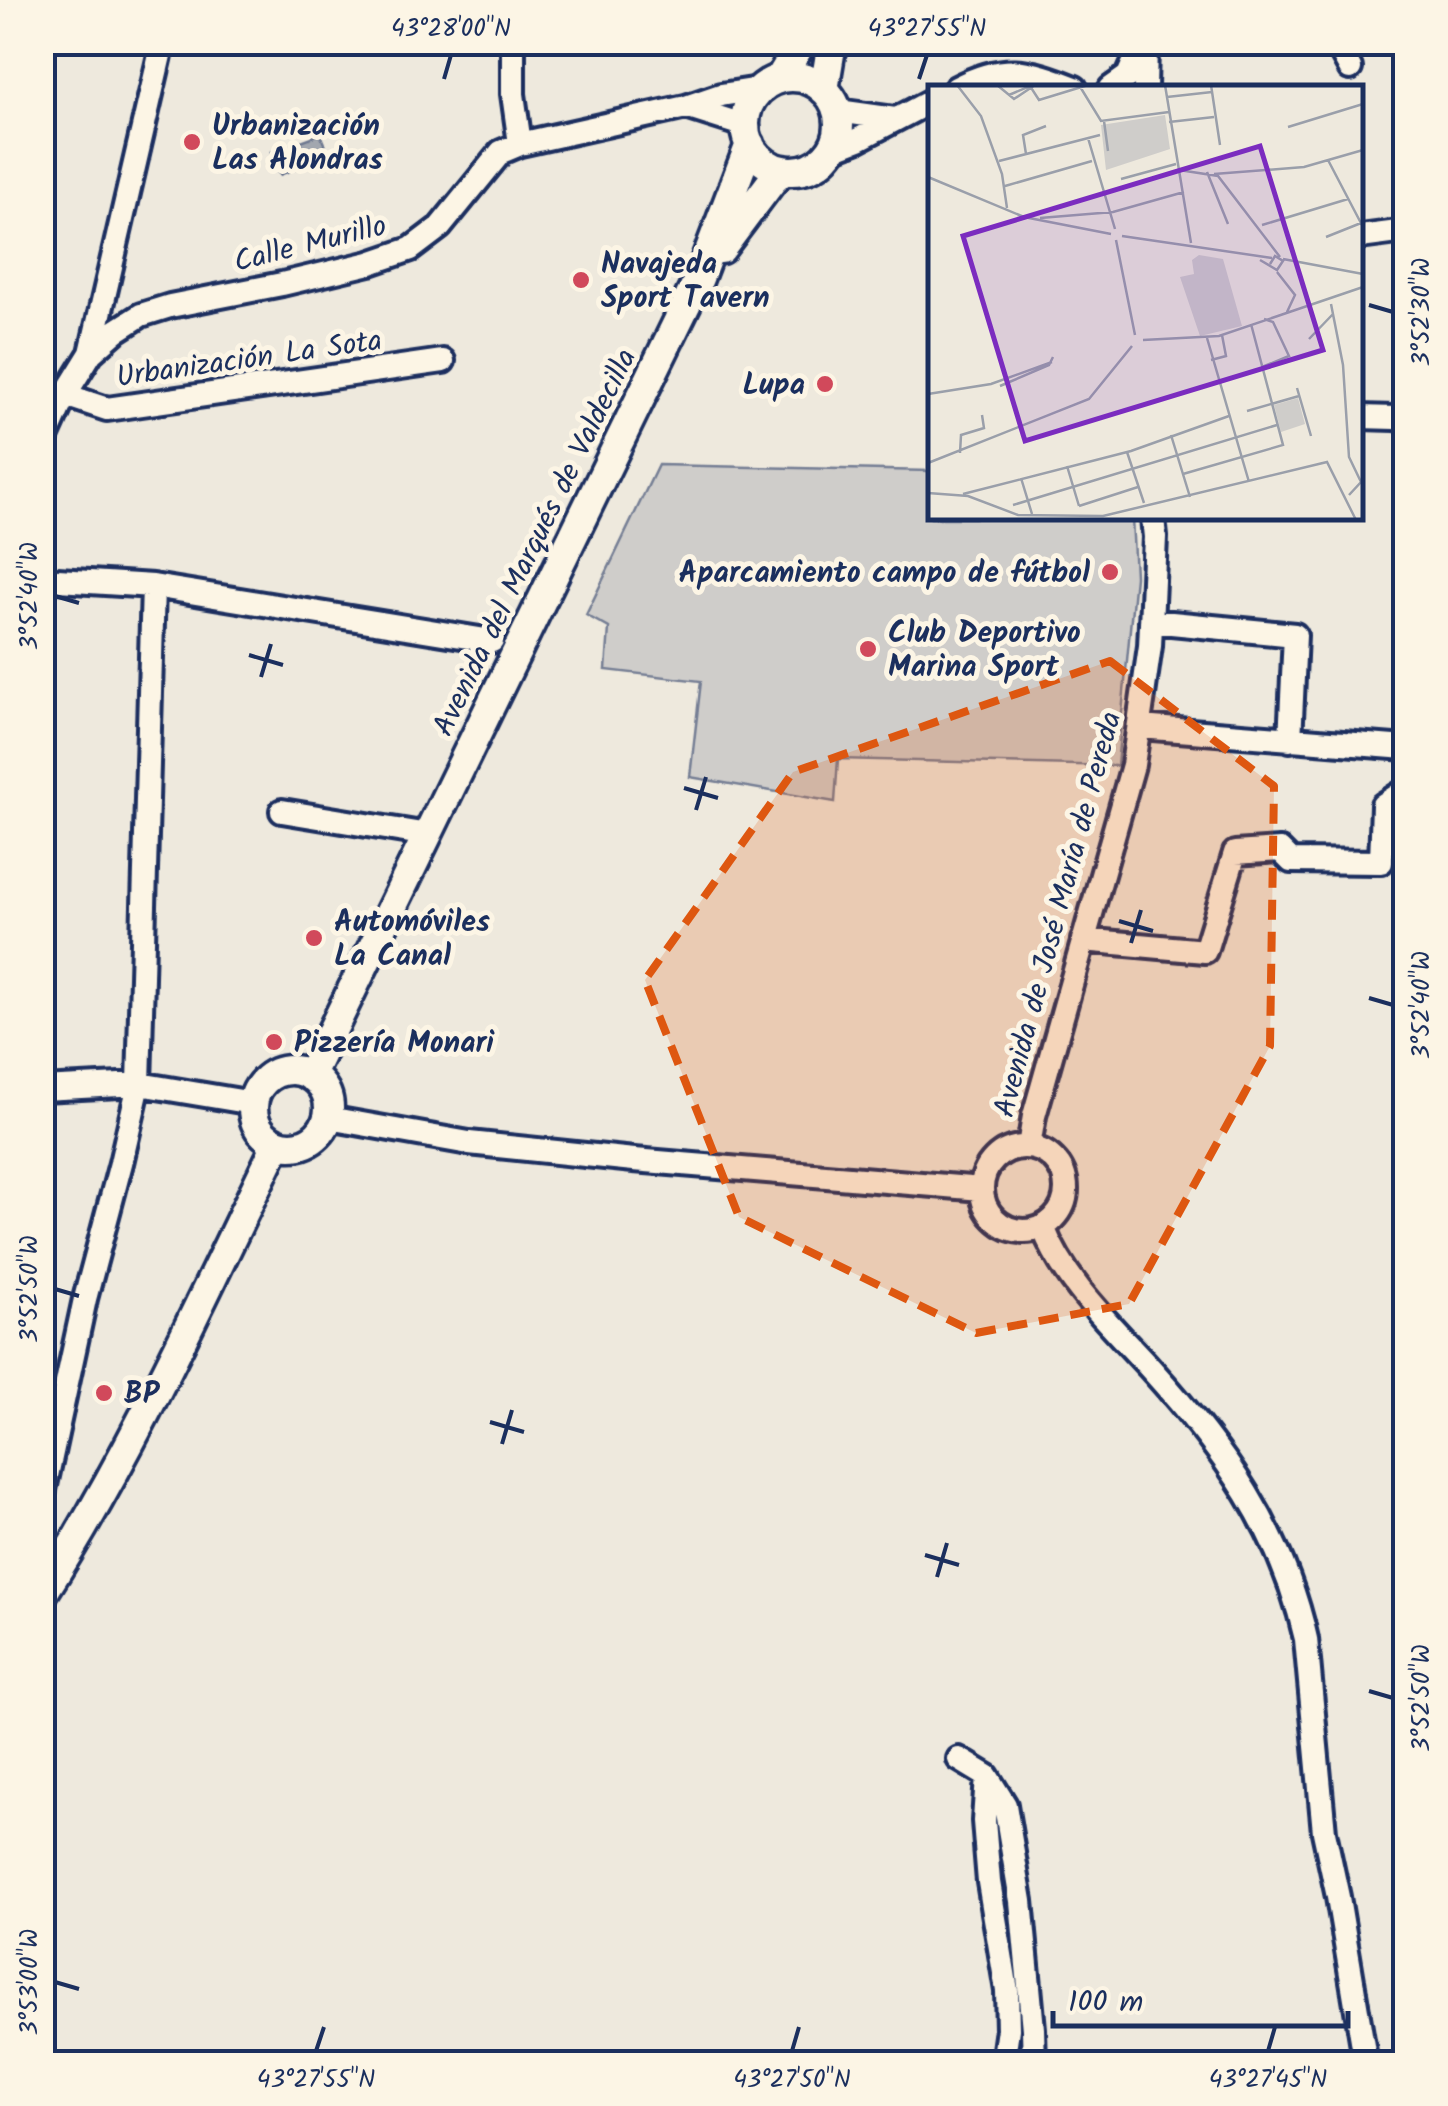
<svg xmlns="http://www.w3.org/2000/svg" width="1448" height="2106" font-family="Kalam,sans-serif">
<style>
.green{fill:#cfcdca;stroke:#757e94;stroke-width:2.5}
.water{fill:#a2a7af;stroke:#6c778f;stroke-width:2.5}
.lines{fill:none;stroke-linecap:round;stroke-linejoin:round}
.minor-casing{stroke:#1b2f5e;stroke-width:30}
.major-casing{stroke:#1b2f5e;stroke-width:35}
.minor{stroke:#fcf5e5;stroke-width:22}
.major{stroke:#fcf5e5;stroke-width:28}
.marked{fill:#de5710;fill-opacity:0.2;stroke:#de5710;stroke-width:8;stroke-dasharray:20 12;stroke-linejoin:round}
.ticks{fill:none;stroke:#1b2f5e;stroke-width:4}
.poi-dot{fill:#d1495b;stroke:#fcf5e5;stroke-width:4}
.labels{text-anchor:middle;stroke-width:10;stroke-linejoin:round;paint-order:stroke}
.poi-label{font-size:30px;font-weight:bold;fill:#1b2f5e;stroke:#fcf5e5;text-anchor:start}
.street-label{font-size:30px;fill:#1b2f5e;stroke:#fcf5e5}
.inset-road{fill:none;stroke:#9a9faa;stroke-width:2.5}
.view{fill:#7b2cbf;fill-opacity:0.15;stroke:#7b2cbf;stroke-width:5}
.inset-edge{fill:none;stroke:#1b2f5e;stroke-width:5}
.neatline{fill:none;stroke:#1b2f5e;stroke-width:4}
.ticks-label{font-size:25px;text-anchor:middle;fill:#1b2f5e}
</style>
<rect width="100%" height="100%" fill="#eee9dd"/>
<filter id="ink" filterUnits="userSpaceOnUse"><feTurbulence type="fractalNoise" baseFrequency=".01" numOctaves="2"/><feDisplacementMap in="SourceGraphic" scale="20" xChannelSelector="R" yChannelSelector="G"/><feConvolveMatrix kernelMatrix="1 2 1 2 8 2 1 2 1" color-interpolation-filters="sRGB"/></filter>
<g filter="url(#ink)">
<path class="green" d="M658,465L930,471L931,518H1132L1135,576L1117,766L838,759L835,802L690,777L701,681L606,670L609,628L586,615Z"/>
<path class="water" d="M320,134L329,156L280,175L271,152Z"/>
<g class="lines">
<g class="minor-casing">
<path id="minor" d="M513,42V94L520,144
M1336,42L1350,68
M956,88C1003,63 1028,69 1075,88
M1111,88L1128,76L1143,42
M1145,88L1146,46
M686,107L746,126
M838,111L895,119
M833,149L859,139L931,101
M1360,237L1406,231
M91,353L163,42
M65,395L107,409L443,361
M1360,417L1395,418L1406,420
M42,446L65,395L91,353L116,331L141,315L170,306L282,284L370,263L411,249L440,227L501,152L520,144L686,107L721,95L759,89
M42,579L153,586L492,641
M1151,621L1295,635L1290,740
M1140,727L1406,748
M282,811L428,835
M1083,940L1205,951L1235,853L1280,850L1291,861L1381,862L1383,805L1406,790
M42,1089L139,1084L253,1103
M328,1118L469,1143L634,1160L982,1189
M982 1189a42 42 0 1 1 84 0a42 42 0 1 1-84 0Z
M1029,1147L1034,1116L1133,765L1150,646L1155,537L1153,518
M1043,1227C1064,1282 1111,1325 1150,1368C1223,1449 1282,1530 1306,1639L1324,1832L1338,1897L1366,2064
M42,1499L85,1299L121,1163L139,1084L153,586
M959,1759L987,1776L1005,1805L1021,1901L1033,2029L1034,2064
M987,1776L984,1821L989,1882L1007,1991L1008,2029L1003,2064"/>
</g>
<g class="major-casing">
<path id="major" d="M745 124a47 47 0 1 1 94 0a47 47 0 1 1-94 0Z
M780,78L802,42
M824,90L832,42
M721,249L772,181L784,170
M253 1108a38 38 0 1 1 76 0a38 38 0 1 1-76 0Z
M310,1076L699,278L750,144
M42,1595C133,1452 203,1296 277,1144"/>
</g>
<use href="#minor" class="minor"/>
<use href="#major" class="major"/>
</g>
</g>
<path class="marked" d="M1110,661L1274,786L1270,1046L1129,1304L976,1333L739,1217L645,980L793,772Z"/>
<path class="ticks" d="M444,79L451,55M919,79L927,55M1369,305L1393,312M55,596L79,603M249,655L283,665M261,677L271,644M684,788L718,798M696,810L706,777M1119,921L1153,931M1131,943L1141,910M1369,998L1393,1005M55,1289L79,1296M490,1422L524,1432M502,1444L512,1410M925,1555L959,1565M937,1577L947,1543M1369,1691L1393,1698M55,1982L79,1989M316,2051L324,2027M792,2051L799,2027M1268,2051L1275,2027"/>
<g class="poi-dot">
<circle cx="192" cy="142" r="10"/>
<circle cx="581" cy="280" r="10"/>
<circle cx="825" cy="384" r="10"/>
<circle cx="1110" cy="572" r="10"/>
<circle cx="868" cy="649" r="10"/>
<circle cx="314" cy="938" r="10"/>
<circle cx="274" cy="1042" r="10"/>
<circle cx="104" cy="1393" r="10"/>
</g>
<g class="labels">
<g class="poi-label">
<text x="212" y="135">Urbanización<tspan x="212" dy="34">Las Alondras</tspan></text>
<text x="601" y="273">Navajeda<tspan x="601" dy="34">Sport Tavern</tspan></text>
<text x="805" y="394" text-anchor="end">Lupa</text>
<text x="1090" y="582" text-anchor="end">Aparcamiento campo de fútbol</text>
<text x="888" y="642">Club Deportivo<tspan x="888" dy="34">Marina Sport</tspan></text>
<text x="334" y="931">Automóviles<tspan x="334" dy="34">La Canal</tspan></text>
<text x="294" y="1052">Pizzería Monari</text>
<text x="124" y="1403">BP</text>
</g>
<g class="street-label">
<text transform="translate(310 243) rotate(-14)" y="10">Calle Murillo</text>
<text transform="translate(249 358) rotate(-8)" y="10">Urbanización La Sota</text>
<text transform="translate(534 542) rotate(-64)" y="10">Avenida del Marqués de Valdecilla</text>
<text transform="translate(1057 914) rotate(-75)" y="10">Avenida de José María de Pereda</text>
</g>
</g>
<g transform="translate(928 85)">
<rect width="435" height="435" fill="#eee9dd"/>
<path d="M237,30L242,64L178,85L173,40ZM271,170L295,174L314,241L272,251L252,192L266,189L264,175ZM370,313L377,339L353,347L346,320Z" fill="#cfcdca"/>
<path class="inset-road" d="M29,0L53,31L74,89L79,123M69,0L86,14L107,0M151,0L173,36L241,27M237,0L263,158M283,0L292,60M81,10L102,1L111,15L160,0M239,12L284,7M176,36L180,66M241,37L286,32M360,42L435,19M160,53L187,144M98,69L95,50L118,41M400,75L435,142M71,76L172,50M251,85L290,91L352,172M279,87L300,139M286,89L376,82L435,65M0,92L96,132L183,149M193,94L248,79M77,101L164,76M112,133L185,127L256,107M334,140L420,114M194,151L344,173M398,152L433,138M188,155L207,250M355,174L435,189M332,175L349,185L355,176L347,171L342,179M349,187L367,210L359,227M403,219L415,280L421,372L433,397L421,410M279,253L321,397M381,254L405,229M215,255L291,251L435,202M283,275L298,271L294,250M334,282L361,271L345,237L336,234M72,301L121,280L125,272M369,303L383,351M0,309L63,299L124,277M319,326L371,311M243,350L262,412M199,367L216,418M32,368L33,350L56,343L54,330M0,378L161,314L204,261M139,381L151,421M255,389L355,360L323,239M93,393L104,429M0,408L40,411L90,430L175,431L399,377L428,435M35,409L203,366L301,331M85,420L349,340M151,421L210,402"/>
<path class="view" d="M332,61L395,265L97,356L35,151Z"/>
<rect width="435" height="435" class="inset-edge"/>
</g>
<rect width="1448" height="2106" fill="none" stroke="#fcf5e5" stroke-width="110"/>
<path d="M1053 2011v15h295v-15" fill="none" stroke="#1b2f5e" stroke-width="5"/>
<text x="1068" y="2011" font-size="30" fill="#1b2f5e" stroke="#fcf5e5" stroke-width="8" paint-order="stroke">100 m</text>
<rect x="55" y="55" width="1338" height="1996" class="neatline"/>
<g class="ticks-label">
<text x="451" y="36">43°28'00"N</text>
<text x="927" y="36">43°27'55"N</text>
<text transform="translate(1420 312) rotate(-90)" y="9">3°52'30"W</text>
<text transform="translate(28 596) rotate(-90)" y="9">3°52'40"W</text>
<text transform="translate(1420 1005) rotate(-90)" y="9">3°52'40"W</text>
<text transform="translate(28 1289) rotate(-90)" y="9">3°52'50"W</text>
<text transform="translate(1420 1698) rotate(-90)" y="9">3°52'50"W</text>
<text transform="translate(28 1982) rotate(-90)" y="9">3°53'00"W</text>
<text x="316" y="2087">43°27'55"N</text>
<text x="792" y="2087">43°27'50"N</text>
<text x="1268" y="2087">43°27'45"N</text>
</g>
</svg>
